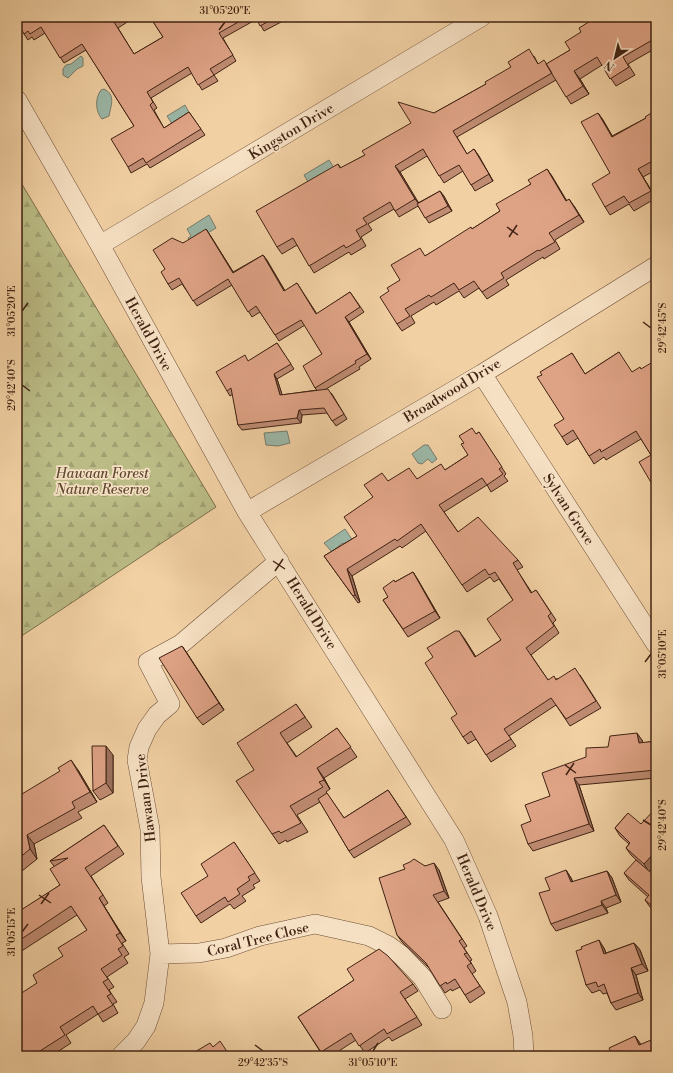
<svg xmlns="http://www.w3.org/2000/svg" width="673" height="1073" font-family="'Libre Bodoni',serif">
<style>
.forest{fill:url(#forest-firs);stroke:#7e6f4c}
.water{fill:#9bb7a7;stroke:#777c6c}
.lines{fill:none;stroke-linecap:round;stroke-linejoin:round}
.minor-casing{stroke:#6d4e37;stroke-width:20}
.minor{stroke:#f6e0c3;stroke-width:19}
.wall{fill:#bf8b72;stroke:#412313}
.shaded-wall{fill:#9b715d;stroke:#412313}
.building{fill:#dea285;stroke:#412313}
.ticks{fill:none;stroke:#412313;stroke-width:1.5}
.labels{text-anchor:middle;stroke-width:3.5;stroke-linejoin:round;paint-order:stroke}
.street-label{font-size:14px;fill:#412313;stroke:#f6e0c3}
.park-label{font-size:14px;font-style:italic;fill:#5f4930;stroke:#f6e0c3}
.neatline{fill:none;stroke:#412313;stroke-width:1.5}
.ticks-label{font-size:10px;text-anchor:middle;fill:#412313}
</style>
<defs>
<pattern id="forest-firs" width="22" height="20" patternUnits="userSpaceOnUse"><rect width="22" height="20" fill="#babb85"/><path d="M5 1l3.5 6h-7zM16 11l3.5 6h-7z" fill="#a1a072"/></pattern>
</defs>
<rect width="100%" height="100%" fill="#f1d0a3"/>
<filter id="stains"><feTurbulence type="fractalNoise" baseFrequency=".005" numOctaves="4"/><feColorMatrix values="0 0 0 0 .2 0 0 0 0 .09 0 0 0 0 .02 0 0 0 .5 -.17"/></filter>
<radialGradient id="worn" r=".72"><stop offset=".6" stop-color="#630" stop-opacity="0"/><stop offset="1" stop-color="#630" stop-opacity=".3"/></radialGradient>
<path class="forest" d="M17,176L216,507L17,639Z"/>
<path class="water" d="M81,56L83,58V66L77,69L68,78L63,75V69L66,65L71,64Z
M104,89C116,95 111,105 109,116L102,119C95,111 95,98 101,90Z
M185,105L191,116L174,127L167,116Z
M329,160L336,171L308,182L304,175Z
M209,215L216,228L191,243L188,238L191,236L187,229Z
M287,431L290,443L278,446L266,445L264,433Z
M424,445H428L437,459L432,463L428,459L422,464L418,463L412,454Z
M345,529L353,541L341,544L332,552L324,543Z"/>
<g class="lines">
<g class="minor-casing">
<path id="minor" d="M17,100L100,245L247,512L454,840L488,916L517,1002L523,1036L524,1056
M100,245L481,17
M482,374L656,644
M247,512L482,374L656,266
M160,954L199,953L226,948L260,936L315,924L369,936L389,946L401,955L423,978L442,1009
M121,1056L136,1041L146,1026L154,1003L160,954L151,877L150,829L137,760L139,747L147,729L157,715L170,704L148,662L181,644L279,561"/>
</g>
<use href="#minor" class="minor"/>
</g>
<path class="wall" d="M20,17H135L118,28L134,54L163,37L150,17H282L283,21L264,31L257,19L223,38L236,61L214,75L218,81L202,90L192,73L151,98L157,108L154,110L164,128L189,112L205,135L150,168L147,164L131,173L128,167L134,126L86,50L64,63L45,33L34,40L32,37L28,40L24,34Z
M656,17V48L628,64L635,75L616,86L602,65L580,79L589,94L571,104L556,80L457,137L467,154L474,149L493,181L475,191L463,171L444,183L427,156L400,172L418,203L440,191L452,211L429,223L418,206L399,217L394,209L368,224L372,230L361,237L366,246L351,255L349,252L314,273L297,245L282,254L277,247L338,164L341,168L365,155L434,113L486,84L534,56L538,64H547L570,50L581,32L594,22Z
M656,110V170L643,177L656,198L634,211L629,204L610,215L605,207L610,173L598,113L603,120L612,136L646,118Z
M547,169L566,200L574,206L584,222L555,240L560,249L544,259L543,257L506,280L509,285L487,299L479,288L464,298L459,291L436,305L434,302L411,316L415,323L402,331L397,324L389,291L425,256L472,229L500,211Z
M210,235L233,272L263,255L285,291L297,283L317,314L350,292L364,312L349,322L371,359L359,367L360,369L326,389L332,394L347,419L336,426L327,413L302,415L301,423L242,430L238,425L233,394L230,396L227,391L249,361L277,343L294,369L277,379L282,395L317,390L315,388L322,354L305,325L279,341L260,312L252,317L232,285L197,306L182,284L172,290L168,284L165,269L183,243Z
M619,352L651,455L641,439L606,460L604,457L594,464L578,438L567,445L562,437L564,419L542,375L572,353L585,374Z
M479,432L506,474L504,476L508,481L491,492L487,485L444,512L458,532L518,560L523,567L517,570L532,593L536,590L556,620L553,623L559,633L531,655L548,680L556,679L580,675L601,708L570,726L556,705L509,736L516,746L491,762L476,739L468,744L463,737L457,714L464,638L476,657L501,640L513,600L499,579L494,582L490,577L467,592L426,531L402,548L400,546L352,576L360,602L358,603L324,556L357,536L373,497L388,481L417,479L445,470L468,455L476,434Z
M413,572L418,580L440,618L408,637L383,600L388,597L395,582Z
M182,646L224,710L203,725L197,718Z
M296,704L312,727L287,743L297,757L337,728L357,757L324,778L330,789L326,792L344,818L388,790L411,824L354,858L349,851L320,802L297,815L308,832L287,842L286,840L279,844L272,834L254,770Z
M642,740L643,743L656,741V778L579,785L594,831L533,851L528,844L531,821L550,796L586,757Z
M113,755V793L100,800L93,791Z
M78,770L97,802L78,812L82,818L34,844L37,859L17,875V797Z
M628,813L649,872L631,855L626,848L629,844L620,836L615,828Z
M104,825L124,854L91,876L108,903L104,906L126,941L122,943L129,954L124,957L128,963L107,977L114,987L109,990L117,1002L113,1004L118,1013L103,1022L98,1014L66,1035L71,1043L51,1056H17L37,983L63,956L87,930L77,915L17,954V903L22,910L60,885L54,866L50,861Z
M234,842L260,881L253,885L255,888L242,896L246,901L234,909L230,904L201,923L196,916L208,876Z
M425,866L439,870L449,898L438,902L467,946L464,948L472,960L470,961L476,971L472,974L485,993L470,1003L460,987L452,991L451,989L445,993L430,969L402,942L397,935L405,869Z
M566,870L571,878L573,882L607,871L612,878L621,902L606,908L608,913L556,931L551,924L550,890Z
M624,873L656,877V912L650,907L645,900L648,897L629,880Z
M634,943L640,950L648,971L636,975L643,1000L616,1010L611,1003L607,993L603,994L600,990L592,993L586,985L582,949L604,948L606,953Z
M354,980L413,984L418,991L405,999L422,1025L392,1041L389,1037L365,1053L356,1040L331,1056H323L298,1017Z"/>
<path class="shaded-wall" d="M574,71L580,79L589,94L583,86Z
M598,113L603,120L617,144L612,137Z
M474,149L479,156L493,181L489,174Z
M395,166L400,172L420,205L415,199Z
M547,169L552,176L571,208L566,201Z
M638,169L643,177L656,198L651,191Z
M440,191L444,196L452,211L448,206Z
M569,199L574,206L584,222L579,215Z
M206,229L210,235L237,278L233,273Z
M263,255L267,260L288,296L284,291Z
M345,317L349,322L371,359L367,354Z
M274,374L277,379L284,400L280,395Z
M299,410L302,415L301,423L297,418Z
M347,569L352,576L360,602L355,595Z
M413,572L418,580L440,618L435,611Z
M459,631L464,638L480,664L475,657Z
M182,646L187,653L224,710L219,703Z
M637,733L642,740L644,751L639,743Z
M106,746L113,755V793L106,783Z
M71,760L78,770L97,802L90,792Z
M317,768L324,778L330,789L324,780Z
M574,778L579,785L594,831L589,824Z
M27,835L34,844L37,859L30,849Z
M656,851V864L649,872L644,864Z
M434,863L439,870L449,898L444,891Z
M566,870L571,878L576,890L571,882Z
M607,871L612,878L621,902L616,895Z
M99,898L104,906L126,941L120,933Z
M601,901L606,908L608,913L602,905Z
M599,940L604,948L609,961L604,954Z
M634,943L640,950L648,971L642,964Z
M631,968L636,975L643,1000L638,993Z
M635,1036L640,1043L645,1053L639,1045Z"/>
<path class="building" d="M20,17H122L114,22L134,54L163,37L150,17H247L219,33L233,55L210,69L214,75L198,85L188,67L147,92L153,102L150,105L164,128L189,112L201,129L146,163L143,158L128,167L111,139L134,126L82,44L60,58L41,27L30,34L28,31L24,34L17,22V20L21,18Z
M256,17H276L260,26Z
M603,17H656V42L654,39L623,57L629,67L610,79L597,57L574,71L583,86L566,97L546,64L570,50L565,42L581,32L579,28L592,20L594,22Z
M529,49L538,64L544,60L552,73L453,131L467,154L474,149L489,174L471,185L459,165L439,176L423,149L395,166L415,199L395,211L390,202L363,218L367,224L356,230L361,239L346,248L344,245L309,266L293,238L277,247L256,211L338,164L340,168L365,155L362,151L411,123L398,102L434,113L486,84L485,82L511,67L508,62Z
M656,110V159L638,169L651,191L629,203L624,196L605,207L592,184L610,173L581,122L598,113L612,137L646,118L645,117Z
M547,169L566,201L569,199L579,215L549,233L555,242L539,251L538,250L501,273L504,278L482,292L474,281L459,290L454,283L431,297L429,295L405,309L410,316L397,324L380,297L389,291L387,288L400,280L391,265L420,248L425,256L471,227L472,229L500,211L496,204L531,184L528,180Z
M440,191L448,206L425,218L417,204Z
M206,229L233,273L263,255L284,291L297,283L316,314L350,292L360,307L345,317L367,354L355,361L356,363L315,388L303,366L322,354L301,320L275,335L256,306L248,312L228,279L193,301L179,278L168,284L161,272L165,269L153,250L172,238L183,243Z
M277,343L291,364L274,374L280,395L328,389L344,414L332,421L324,408L299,410L297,418L238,425L231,388L227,391L216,372L245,355L248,361Z
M619,352L632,372L640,367L641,369L656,360V491L639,462L651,455L636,431L601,452L600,449L589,456L573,430L562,437L554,425L564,419L537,377L542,375L540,372L572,353L585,374Z
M472,428L476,434L479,432L502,467L499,469L503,474L487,485L482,478L439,505L458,532L478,517L518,560L513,563L531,593L536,590L551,613L548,616L554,626L526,648L548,680L554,676L556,680L575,668L596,701L566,719L551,698L504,729L511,739L486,755L471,731L463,737L451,718L457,714L425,663L433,657L427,648L455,631H459L475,657L501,640L487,619L513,600L495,572L489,575L485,569L462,585L421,524L397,541L395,539L347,569L355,595L353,596L324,556L357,536L344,517L373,497L364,485L382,473L388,481L409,468L417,479L441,464L445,470L468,455L461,444L464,443L459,436Z
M413,572L435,611L403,629L383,600L388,597L383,588L394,580L395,582Z
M182,646L219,703L197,718L159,658Z
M296,704L305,717L280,733L296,757L337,728L351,747L317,768L324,780L319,782L323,787L290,806L301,823L281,833L279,831L272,834L236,781L254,770L237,743Z
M637,733L639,743L656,741V770L574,778L589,824L528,844L521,825L531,821L525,805L550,796L542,773L586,757V748L608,747L610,736Z
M92,746H106V783L93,791Z
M71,760L90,792L72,802L75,808L27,835L30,849L17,860V797L60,771L58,768Z
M388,790L406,817L349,851L318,799L327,793L344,818Z
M656,808V851L644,864L626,848L630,843L615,828L628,813L641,824Z
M104,825L118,846L85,868L103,895L99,898L120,933L116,935L123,946L118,949L122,955L101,969L108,979L103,982L111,994L107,996L113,1005L98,1014L93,1006L60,1027L65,1035L32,1056H17V996L37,983L33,975L63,956L58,948L87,930L71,906L17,942V903L21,910L60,885L50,869L68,858L50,861Z
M234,842L255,873L248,877L250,880L237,889L240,894L228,902L225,897L196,916L181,893L208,876L201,864Z
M414,859L425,866L434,863L444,891L433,895L462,939L459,941L467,953L464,954L471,963L467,966L480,986L465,995L455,979L447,984L446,982L440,986L426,963L397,935L379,878L405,869L403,865L410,862Z
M636,860L656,877V909L645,900L649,895L624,873Z
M566,870L571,882L607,871L616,895L601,901L602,905L551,924L539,893L550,890L545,878Z
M599,940L604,954L634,943L642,964L631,968L638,993L611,1003L604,984L598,987L596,982L586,985L576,951L582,949L581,947Z
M379,949L388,956L413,984L400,992L417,1017L387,1034L384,1029L359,1046L351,1033L321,1052L298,1017L354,980L347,969Z
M635,1036L639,1045L656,1038V1056H613L609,1048Z
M220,1041L230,1056H188L210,1043L213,1047Z"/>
<path class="ticks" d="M219,30L225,22M507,227L518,235M509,237L517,225M22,311L28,303M643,322L651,328M22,385L30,391M273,561L285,569M275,571L283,559M645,662L651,654M565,765L576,773M566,775L574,763M643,820L651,825M39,895L51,903M41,904L49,893M22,932L28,924M255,1045L263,1051M373,1051L378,1043"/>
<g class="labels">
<g class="street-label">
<text transform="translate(291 131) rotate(-31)" y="5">Kingston Drive</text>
<text transform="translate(149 334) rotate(61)" y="5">Herald Drive</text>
<text transform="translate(452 390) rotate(-31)" y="5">Broadwood Drive</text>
<text transform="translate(569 509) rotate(57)" y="5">Sylvan Grove</text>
<text transform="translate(312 613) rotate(58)" y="5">Herald Drive</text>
<text transform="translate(145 798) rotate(-97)" y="5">Hawaan Drive</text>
<text transform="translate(477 892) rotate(67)" y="5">Herald Drive</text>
<text transform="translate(258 939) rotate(-14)" y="5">Coral Tree Close</text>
</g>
<g class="park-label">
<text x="102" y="478">Hawaan Forest<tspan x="102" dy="16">Nature Reserve</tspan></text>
</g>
</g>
<rect width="673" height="1073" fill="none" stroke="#f1d0a3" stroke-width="44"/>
<g transform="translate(615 58) rotate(215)" stroke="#f6e0c3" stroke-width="3" paint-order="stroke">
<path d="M0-3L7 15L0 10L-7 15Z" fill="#412313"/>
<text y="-6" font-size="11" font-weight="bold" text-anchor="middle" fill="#412313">N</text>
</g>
<rect x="22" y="22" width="629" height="1029" class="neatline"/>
<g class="ticks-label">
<text x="225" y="14">31°05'20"E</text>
<text transform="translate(11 311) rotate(-90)" y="4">31°05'20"E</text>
<text transform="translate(662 328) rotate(-90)" y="4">29°42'45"S</text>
<text transform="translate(11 385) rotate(-90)" y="4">29°42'40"S</text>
<text transform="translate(662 654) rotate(-90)" y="4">31°05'10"E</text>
<text transform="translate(662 825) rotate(-90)" y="4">29°42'40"S</text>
<text transform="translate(11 932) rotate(-90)" y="4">31°05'15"E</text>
<text x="263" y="1066">29°42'35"S</text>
<text x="373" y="1066">31°05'10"E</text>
</g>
<rect width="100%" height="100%" filter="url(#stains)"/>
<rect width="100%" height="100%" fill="url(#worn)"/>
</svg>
